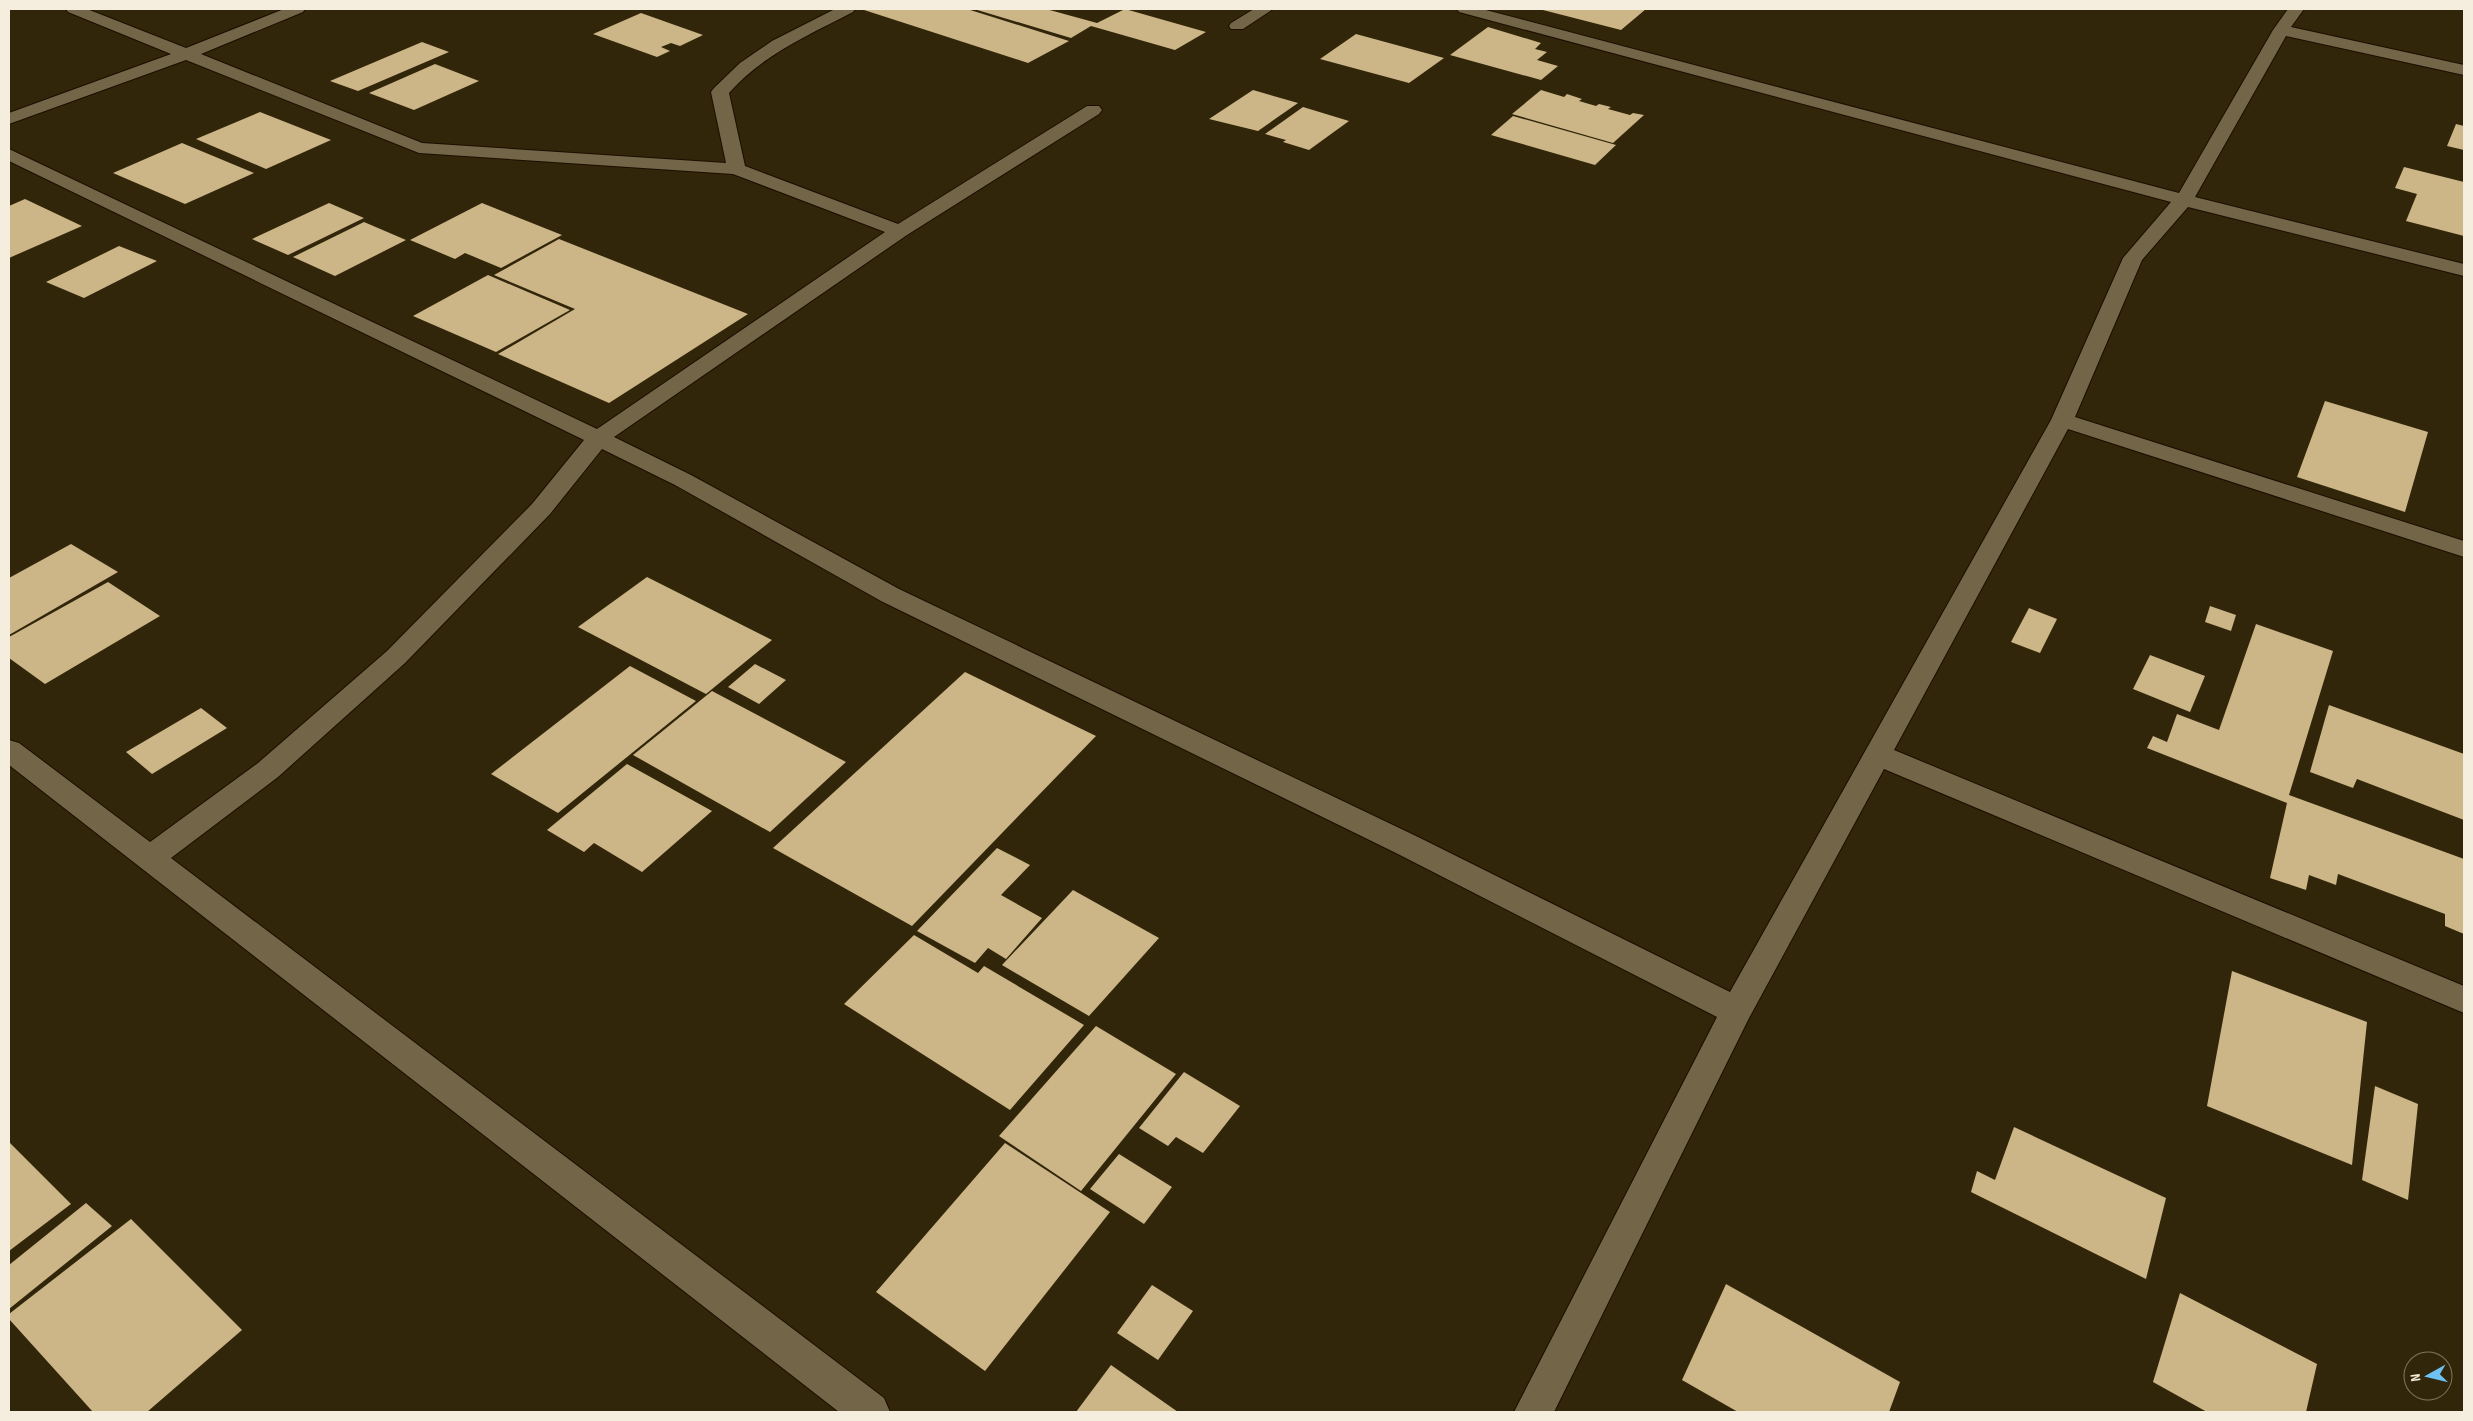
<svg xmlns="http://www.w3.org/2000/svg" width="2473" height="1421" font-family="'Sofia Sans Condensed',sans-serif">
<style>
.building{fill:#ccb587}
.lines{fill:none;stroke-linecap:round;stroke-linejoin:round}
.lane-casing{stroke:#1a0e00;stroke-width:2}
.street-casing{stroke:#1a0e00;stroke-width:2}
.lane{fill:#736548;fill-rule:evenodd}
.street{fill:#736548;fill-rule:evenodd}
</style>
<rect width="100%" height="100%" fill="#32260a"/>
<path class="building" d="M861,9H967L1069,41L1028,63Z
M974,9H1046L1097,23L1125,9L1206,32L1175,50L1091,26L1071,38Z
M1539,9H1646L1621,30Z
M641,13L703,35L680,46L671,43L661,47L670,51L657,57L593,34Z
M1488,27L1541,43L1535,49L1547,52L1537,60L1558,66L1541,80L1450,55Z
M1356,34L1444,58L1409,83L1320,59Z
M422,42L449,52L358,91L330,81Z
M435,64L479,81L414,110L369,93Z
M1253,90L1298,103L1258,131L1209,119Z
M1541,90L1564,97L1567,94L1582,99L1579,101L1596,106L1599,104L1611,107L1608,109L1630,115L1633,113L1644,115L1613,143L1512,114Z
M1303,107L1349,121L1309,150L1283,142L1286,140L1265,134Z
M260,112L331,140L266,169L196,139Z
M1513,116L1616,145L1595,165L1491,135Z
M2456,124L2464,126V150L2447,146Z
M182,143L254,173L185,204L113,173Z
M2404,167L2464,182V236L2406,221L2417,194L2395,188Z
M25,199L82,226L9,258V206Z
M329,203L364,218L288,255L252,239Z
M482,203L562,235L501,268L465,253L455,259L410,240Z
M364,222L406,240L335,276L293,257Z
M559,239L748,314L609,403L498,354L575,309L494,275Z
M119,246L157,261L84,298L46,282Z
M488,275L570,310L496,352L413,316Z
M2325,401L2428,432L2405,512L2297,477Z
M71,544L118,572L9,635V578Z
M647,577L772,640L706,694L578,627Z
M108,582L160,616L45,684L9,658V637Z
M2210,606L2236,615L2231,631L2205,622Z
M2029,608L2057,619L2040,653L2011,642Z
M2256,624L2333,651L2289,795L2464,859V934L2445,926V914L2338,874L2336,885L2309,875L2306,890L2270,878L2287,803L2147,748L2153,736L2167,742L2177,714L2219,730Z
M2150,655L2205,676L2190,712L2133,689Z
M755,664L786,680L759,704L728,687Z
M630,666L696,701L558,813L491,774Z
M965,672L1096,736L912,926L773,848Z
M712,691L846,762L770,832L633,755Z
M2329,705L2464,754V820L2357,779L2353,788L2310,772Z
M201,708L227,728L152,774L126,752Z
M627,764L712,811L642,872L594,843L584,852L547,830Z
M997,848L1030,865L1001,895L1042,918L1006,959L988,948L975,963L917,931Z
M1073,890L1159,938L1089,1016L1002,965Z
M914,935L978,973L984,966L1084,1025L1010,1110L844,1004Z
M2232,971L2367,1022L2352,1165L2207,1106Z
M1096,1026L1176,1074L1081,1191L999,1136Z
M1184,1072L1240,1106L1203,1153L1176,1137L1168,1146L1139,1128Z
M2375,1086L2418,1104L2408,1200L2362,1180Z
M2014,1127L2166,1198L2146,1279L1971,1192L1977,1171L1995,1180Z
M9,1142L71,1204L9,1251Z
M1005,1143L1110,1212L985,1371L876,1292Z
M1119,1154L1172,1187L1144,1224L1090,1189Z
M86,1203L112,1226L9,1309V1265Z
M131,1219L242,1330L147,1412H93L9,1319V1314Z
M1726,1284L1900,1382L1889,1412H1738L1682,1380Z
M1152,1285L1193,1311L1158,1360L1117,1333Z
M2180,1293L2317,1364L2306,1412H2207L2153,1382Z
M1111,1365L1178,1412H1076Z"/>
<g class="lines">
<g class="lane-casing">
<path id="lane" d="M1254,9H1273L1243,29H1231L1229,26L1231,23Z"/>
</g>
<g class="street-casing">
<path id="street" d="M66,9H87L186,48L284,9H305L303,12L201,54L422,143L726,163L711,92L714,88L740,63L772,41L835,9H855L853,12C809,35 762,55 729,93L745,166L898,224L1087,106H1099L1102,110L1099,114L907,235L614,437L691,475L899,589L1418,837L1730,992L2051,420L2123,258L2171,202L1459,12L1457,9H1482L2179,193L2273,30L2288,9H2304L2291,27L2464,65V75L2286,36L2195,197L2464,264V276L2188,207L2142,260L2075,417L2464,541V557L2068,429L1894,750L2464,986V1013L1884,769L1748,1020L1554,1412H1514L1717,1017L1396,853L881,601L675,485L602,449L550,514L405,663L278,777L171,858L884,1398L890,1412H839L9,765V740L19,743L150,842L258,763L387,651L532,504L584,440L9,161V149L597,429L885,232L733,174L419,153L186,60L9,124V113L171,54L68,12Z"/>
</g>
<use href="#lane" class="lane"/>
<use href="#street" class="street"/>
</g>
<rect width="2473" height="1421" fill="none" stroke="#f5eddd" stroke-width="20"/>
<g transform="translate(2428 1376) rotate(262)"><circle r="24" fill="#32260a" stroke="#80765e"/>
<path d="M0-4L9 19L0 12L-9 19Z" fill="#6dc2f3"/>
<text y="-8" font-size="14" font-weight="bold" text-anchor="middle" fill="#f5eddd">N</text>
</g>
</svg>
